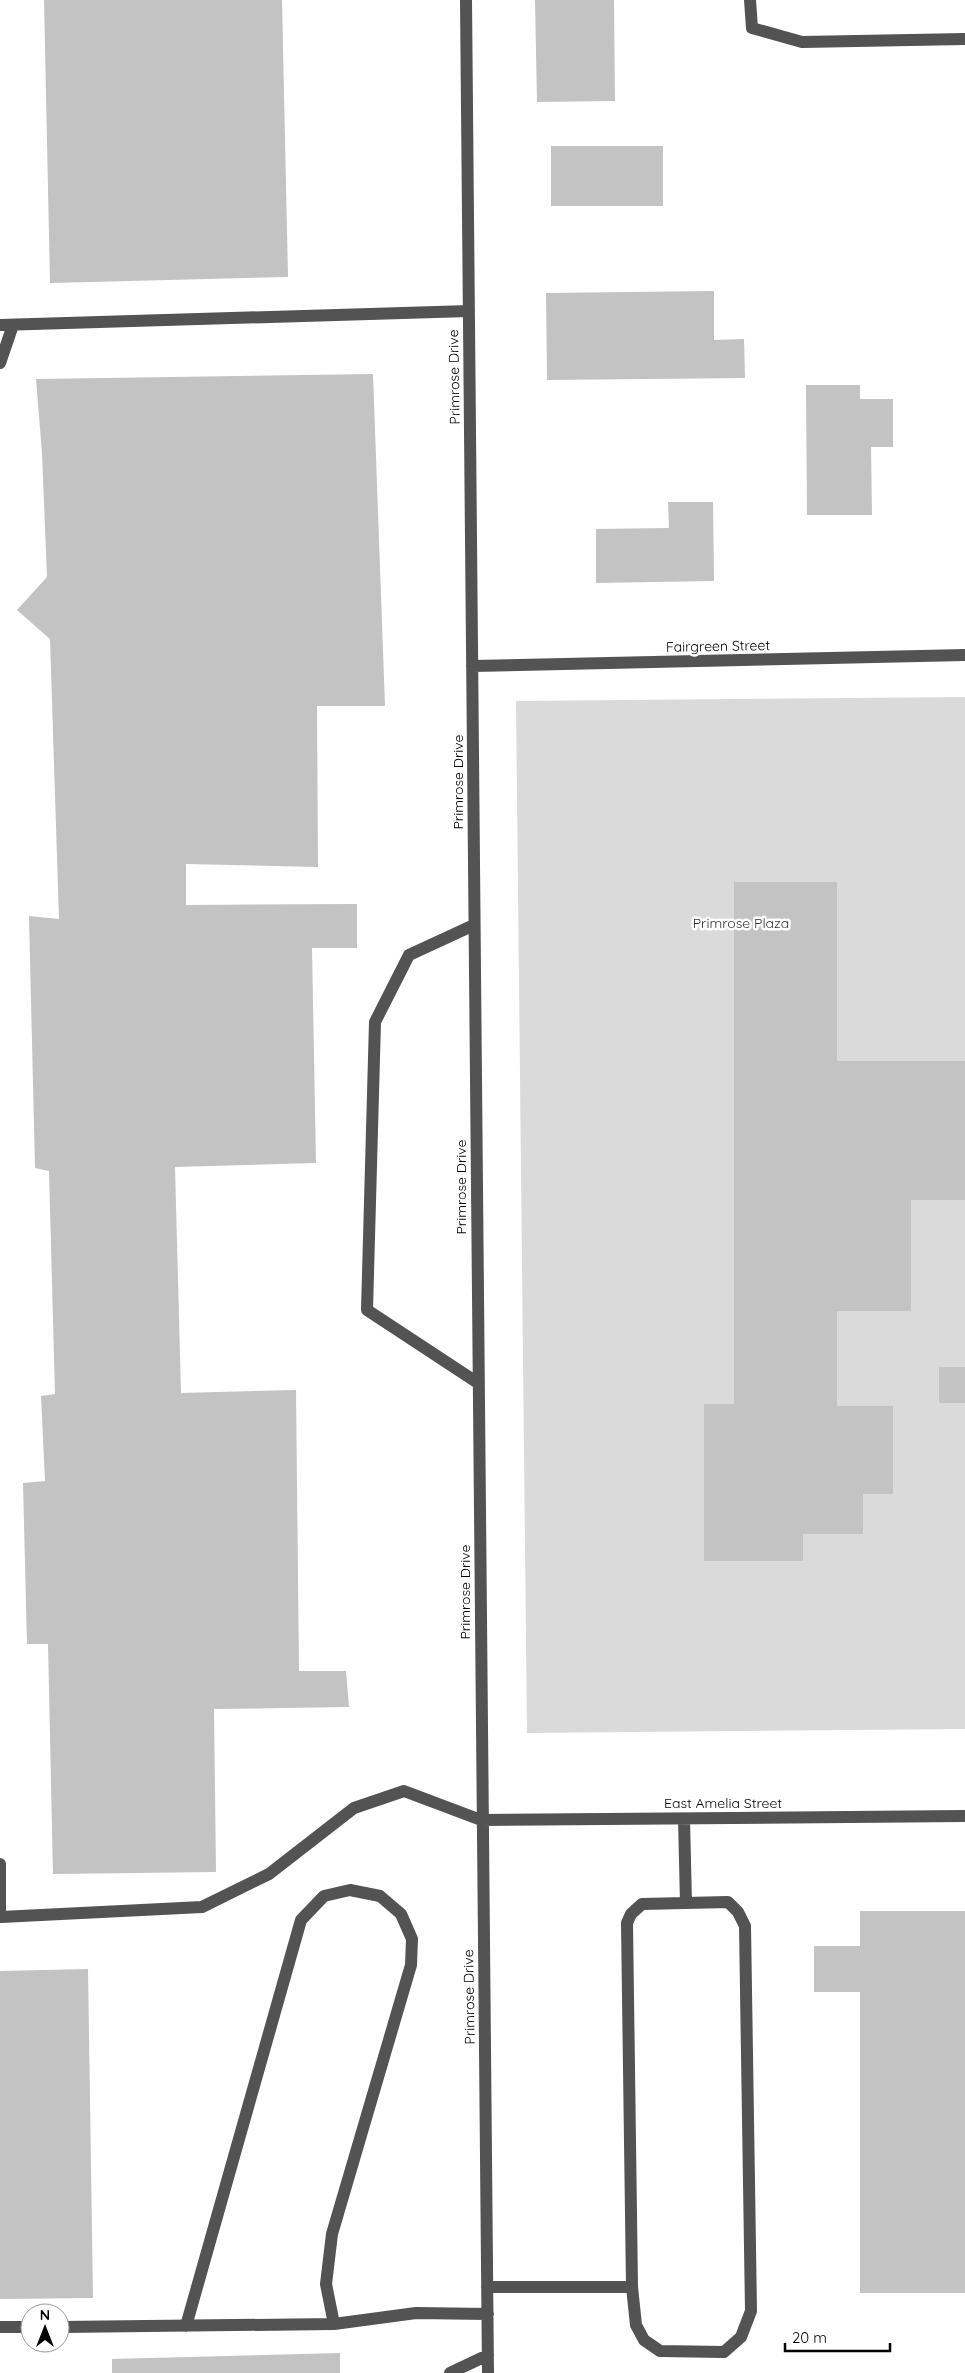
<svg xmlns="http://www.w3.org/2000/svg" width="965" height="2373" font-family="Quicksand,sans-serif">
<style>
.green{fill:#dadada}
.building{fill:#c3c3c3}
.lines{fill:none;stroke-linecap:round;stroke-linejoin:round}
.minor{stroke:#535353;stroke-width:12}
.labels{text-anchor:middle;stroke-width:5;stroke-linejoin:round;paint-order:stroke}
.street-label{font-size:14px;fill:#000;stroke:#fff}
.park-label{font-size:14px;fill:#313131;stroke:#fff}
</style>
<rect width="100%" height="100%" fill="#fff"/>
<path class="green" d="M965,697V1729L527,1733L516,701Z"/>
<path class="building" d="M44,0H282L288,277L50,283Z
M535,0H614L615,101L537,102Z
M551,146H663V206H551Z
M714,291V340L744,339L745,378L547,380L546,293Z
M373,374L385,706H317L318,867L186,864V905L357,904V948H312L316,1163L175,1167L181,1393L296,1390L299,1671H346L349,1707L214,1709L216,1872L53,1874L48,1644H27L23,1483L45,1481L41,1396L55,1394L49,1171L35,1168L29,916L59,919L50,639L17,610L47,577L42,453L36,379Z
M806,385H860V399H893V447H871L872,515H807Z
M668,502H713L714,581L596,583V529L669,528Z
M734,882H837V1061H965V1200H911V1311H837V1406H893V1494H863V1534H803V1561H704V1404H734Z
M939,1367H965V1403H939Z
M860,1911H965V2293H860V1992H814V1946H860Z
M88,1969L93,2298L0,2299V1971Z
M340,2353V2373H112V2359Z"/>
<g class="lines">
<path class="minor" d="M466,0L488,2373
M750,0L752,28L802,42L965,39
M0,325L469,311
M0,363L13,325
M472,666L965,655
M474,925L409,955L375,1022L367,1310L478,1383
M684,1819L686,1903
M0,1864V1917
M728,1902L738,1912L745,1926L751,2311L741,2337L724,2352L660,2351L644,2340L636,2325L632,2287L627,1923L631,1914L642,1904Z
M1,1917L202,1907L269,1874L354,1808L404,1791L481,1820L965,1816
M487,2287H632
M186,2326L301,1920L324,1896L350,1890L380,1896L401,1914L412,1939L411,1965L332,2234L326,2284L334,2324
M0,2327H30
M60,2327L334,2324L416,2313L488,2314
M450,2373L488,2355"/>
</g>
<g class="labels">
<g class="street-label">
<text transform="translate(454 377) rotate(-91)" y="5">Primrose Drive</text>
<text transform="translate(718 646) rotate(-1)" y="5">Fairgreen Street</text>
<text transform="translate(458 782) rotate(-90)" y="5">Primrose Drive</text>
<text transform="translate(461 1187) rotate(-90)" y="5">Primrose Drive</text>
<text transform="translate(465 1592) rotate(-90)" y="5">Primrose Drive</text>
<text x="723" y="1808">East Amelia Street</text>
<text transform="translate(469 1997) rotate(-91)" y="5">Primrose Drive</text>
</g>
<g class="park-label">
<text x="741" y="928">Primrose Plaza</text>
</g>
</g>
<g transform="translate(45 2328)"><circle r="24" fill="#ffffff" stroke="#999999"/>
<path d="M0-4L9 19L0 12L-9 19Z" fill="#000000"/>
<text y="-8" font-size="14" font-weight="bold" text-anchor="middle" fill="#000000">N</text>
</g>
<path d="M785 2343v8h105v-8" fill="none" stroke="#000000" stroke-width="2.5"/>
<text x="792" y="2343" font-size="15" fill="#000000" stroke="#ffffff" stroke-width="4" paint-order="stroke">20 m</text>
</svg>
